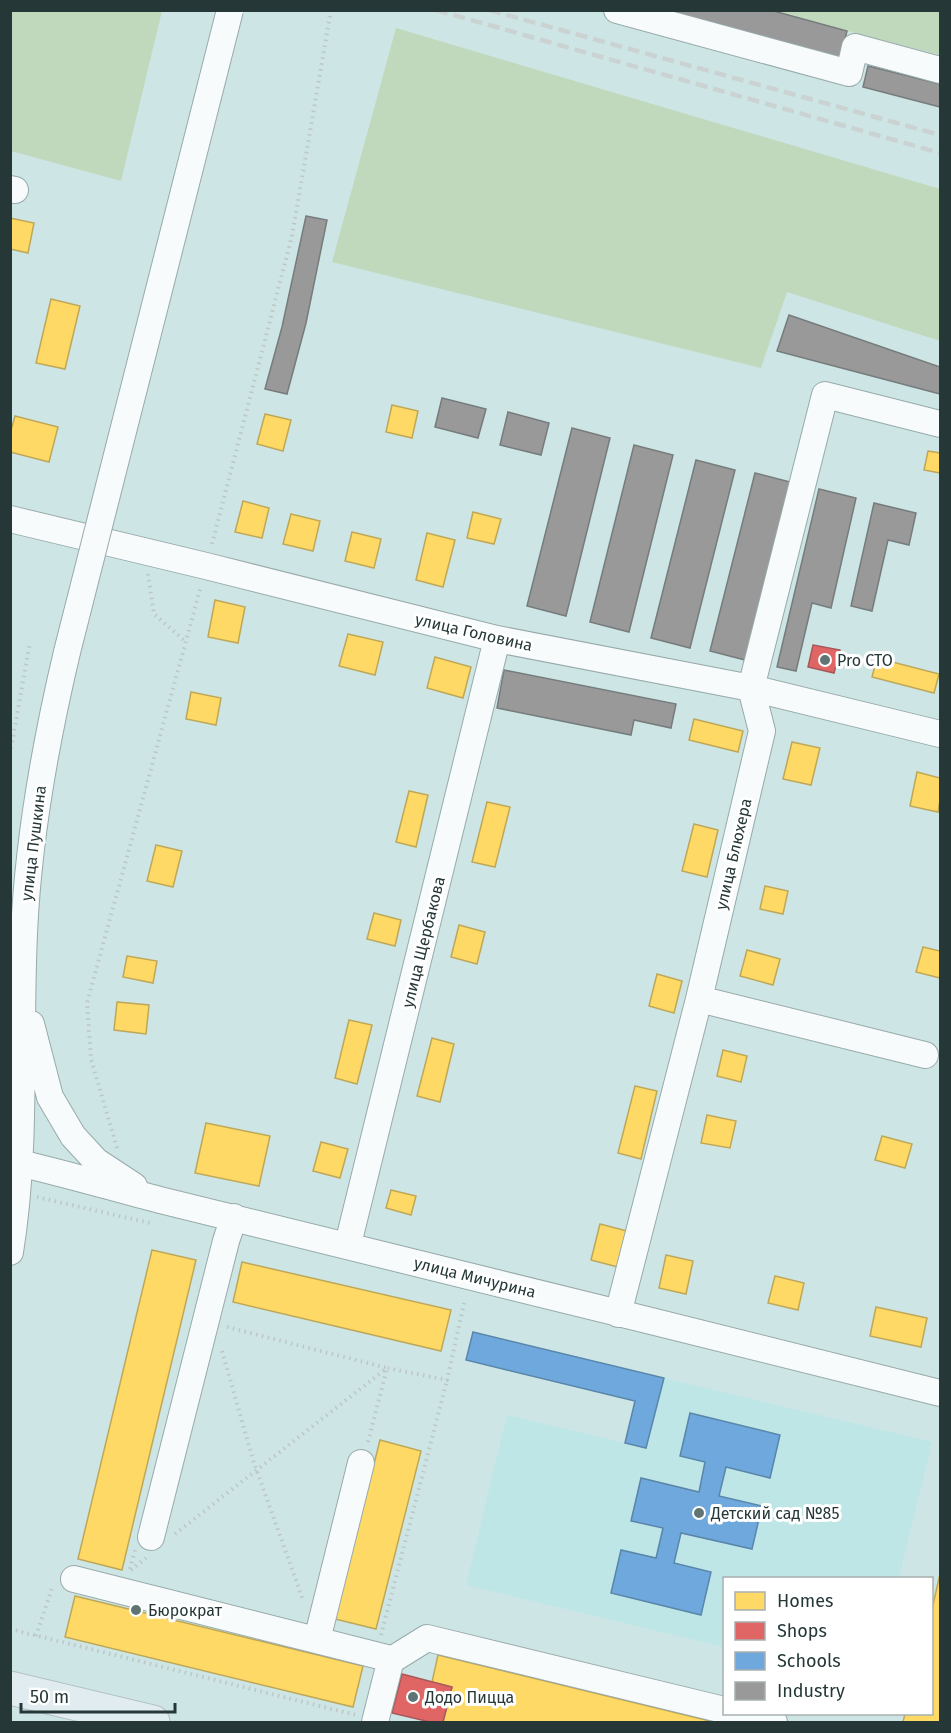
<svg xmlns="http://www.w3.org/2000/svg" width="951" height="1733" font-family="'Fira Sans',sans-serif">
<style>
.built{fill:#bee6e7}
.green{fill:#c0d9bd}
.homes{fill:#ffd966;stroke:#bea858;stroke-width:1.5}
.shops{fill:#e06666;stroke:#a85858;stroke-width:1.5}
.schools{fill:#6fa8dc;stroke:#5986aa;stroke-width:1.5}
.industry{fill:#999;stroke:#767c7c;stroke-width:1.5}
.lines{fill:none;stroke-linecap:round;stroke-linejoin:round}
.minor-casing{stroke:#98aaab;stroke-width:28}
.major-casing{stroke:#b5c2c2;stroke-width:35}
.path{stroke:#bec6c6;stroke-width:4;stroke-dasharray:1.5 4.5;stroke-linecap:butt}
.minor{stroke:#f8fbfb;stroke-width:26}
.major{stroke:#e1ecf0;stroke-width:33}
.rail{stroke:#cbd2d2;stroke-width:4.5;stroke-dasharray:12 6;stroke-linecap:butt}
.minor-bridge-casing{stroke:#98aaab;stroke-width:28;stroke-linecap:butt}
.minor-bridge{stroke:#f8fbfb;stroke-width:26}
.poi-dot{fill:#607474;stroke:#fff;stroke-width:2}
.labels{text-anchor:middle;stroke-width:6;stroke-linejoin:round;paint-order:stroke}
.street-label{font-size:16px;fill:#253737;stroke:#fff}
.poi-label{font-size:16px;fill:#253737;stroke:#fff;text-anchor:start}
</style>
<rect width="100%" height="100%" fill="#cde5e5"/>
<path class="built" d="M664,1378L932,1442L899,1578H724V1647L466,1585L507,1415L646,1448Z"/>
<path class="green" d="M10,11H162L121,181L11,151Z
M770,11H940V55Z
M396,28L940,189V341L787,292L761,368L332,262Z"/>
<path class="homes" d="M10,218L34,223L28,253L10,249Z
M51,299L80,306L65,369L36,363Z
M392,405L418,411L412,438L386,432Z
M265,414L291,420L283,451L257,444Z
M15,416L58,427L49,462L10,452V434Z
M928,451L940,453V473L924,470Z
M243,501L269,508L262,538L235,532Z
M473,512L501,519L494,544L467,538Z
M291,514L320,521L313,551L283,544Z
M352,532L381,539L374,568L345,561Z
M427,533L455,540L443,587L416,580Z
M215,600L245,607L238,643L208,637Z
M348,634L383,642L375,675L339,666Z
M435,657L471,667L463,698L427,688Z
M877,658L939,674L934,693L872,677Z
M191,692L221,698L216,725L186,719Z
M694,719L743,731L738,752L689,740Z
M792,742L820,748L811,785L783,779Z
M917,772L940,778V800L938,812L910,806Z
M409,791L428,795L416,847L396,842Z
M487,802L510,807L495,867L472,862Z
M694,824L718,830L707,877L682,871Z
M156,845L182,851L173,887L147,881Z
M765,886L788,891L783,914L760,909Z
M374,913L401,920L395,946L367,939Z
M459,925L485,932L477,964L451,957Z
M923,947L940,951V978L916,972Z
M747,950L780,959L773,985L740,976Z
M127,956L157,961L153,983L123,977Z
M657,974L682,981L674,1013L649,1006Z
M117,1002L149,1005L146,1034L114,1030Z
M349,1020L372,1025L357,1084L335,1078Z
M432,1038L454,1044L440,1102L417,1096Z
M723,1050L747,1056L741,1082L717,1076Z
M635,1086L657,1091L641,1159L618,1153Z
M707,1115L736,1121L730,1148L701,1143Z
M206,1123L270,1136L259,1186L195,1173Z
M882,1136L912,1144L905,1168L875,1160Z
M321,1142L348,1149L340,1178L313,1171Z
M391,1190L416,1196L411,1215L386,1208Z
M600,1224L627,1231L618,1267L591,1260Z
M152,1250L196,1260L122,1570L78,1559Z
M666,1255L693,1261L686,1294L659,1288Z
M242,1262L451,1310L441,1351L233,1302Z
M775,1276L804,1283L798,1310L768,1303Z
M876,1307L927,1318L921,1347L870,1336Z
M380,1440L421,1451L376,1629L335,1619Z
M940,1574V1722H903L905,1714H932V1609Z
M75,1596L363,1666L353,1707L65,1637Z
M438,1655L714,1722H443L452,1687L432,1682Z"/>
<path class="shops" d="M813,645L840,650L834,673L808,667Z
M402,1674L452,1687L443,1722H430L392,1713Z"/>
<path class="schools" d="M473,1332L664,1378L646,1448L625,1443L635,1401L466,1360Z
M690,1413L780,1435L770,1478L726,1467L719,1496L762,1506L752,1549L681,1533L674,1563L711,1572L701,1615L611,1593L621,1550L656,1558L663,1528L631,1521L641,1478L699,1492L705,1462L680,1456Z"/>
<path class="industry" d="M659,10H770L847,31L840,59Z
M868,66L940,84V107L863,87Z
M306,216L327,220L306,323L287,394L265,389L282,327Z
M789,315L940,367V394L777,351Z
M442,398L486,409L478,438L435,427Z
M508,412L549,423L541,455L500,445Z
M572,428L610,438L566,616L527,606Z
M634,445L673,455L629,632L590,622Z
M696,460L735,470L690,648L651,638Z
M755,473L794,483L749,661L710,651Z
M819,489L856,498L831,608L812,603L796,671L777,667Z
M874,503L916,513L909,545L888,540L872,611L851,606Z
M504,670L676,704L671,728L634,720L631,735L497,708Z"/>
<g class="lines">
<g class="minor-casing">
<path id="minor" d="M617,10L849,73L855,47L940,70
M10,189L15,190
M10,519L206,566L497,639L751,688L940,734
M699,999L925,1055
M31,1024L50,1097L73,1136L96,1161L134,1186
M10,1161C60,1172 110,1187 160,1200C420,1262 680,1329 940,1393
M348,1244L497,639
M10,1252C27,1146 19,1041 24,934C28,839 45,745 67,652
M618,1314L699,999L762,731L751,688L825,395L940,424
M151,1537L226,1241L234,1217
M74,1579L391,1659L375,1722
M317,1640L361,1463
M390,1661L427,1638L724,1710
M737,1714L774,1722"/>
</g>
<g class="major-casing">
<path id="major" d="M10,1688L153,1722"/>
</g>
<path class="path" d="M212,544L292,236L331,10
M148,574L154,614L186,642
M10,754L30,642
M117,1148L91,1059L87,1003L201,586
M37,1197L150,1223
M227,1327L387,1368L368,1442
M222,1351L253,1460L303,1600
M175,1534L387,1368L447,1380L465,1299
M130,1569L135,1550
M131,1570L146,1558
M10,1629L356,1715
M381,1635L447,1380
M36,1636L53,1585"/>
<use href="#minor" class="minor"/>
<use href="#major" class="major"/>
<path class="rail" d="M436,10L940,153
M489,10L940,135"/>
<g class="minor-bridge-casing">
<path id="minor-bridge" d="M67,652L230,10"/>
</g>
<use href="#minor-bridge" class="minor-bridge"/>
</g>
<g class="poi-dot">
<circle cx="825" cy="660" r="6"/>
<circle cx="699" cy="1513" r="6"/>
<circle cx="136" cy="1610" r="6"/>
<circle cx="413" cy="1697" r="6"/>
</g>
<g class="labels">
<g class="street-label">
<text transform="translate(474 632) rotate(13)" y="6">улица Головина</text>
<text transform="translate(33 843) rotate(-83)" y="6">улица Пушкина</text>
<text transform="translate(733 854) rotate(-77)" y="6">улица Блюхера</text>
<text transform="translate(423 942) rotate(-76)" y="6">улица Щербакова</text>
<text transform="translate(475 1277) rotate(14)" y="6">улица Мичурина</text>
</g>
<g class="poi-label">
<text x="837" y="666">Pro СТО</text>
<text x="711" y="1519">Детский сад №85</text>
<text x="148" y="1616">Бюрократ</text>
<text x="425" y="1703">Додо Пицца</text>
</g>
</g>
<rect width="951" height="1733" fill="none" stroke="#253737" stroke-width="24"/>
<rect x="723" y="1577" width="210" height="138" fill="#ffffff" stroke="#a8afaf" stroke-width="1.5"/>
<rect x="735" y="1592" width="30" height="18" fill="#ffd966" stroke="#a8afaf" stroke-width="1.5"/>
<text x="777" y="1607" font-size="18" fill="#253737">Homes</text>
<rect x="735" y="1622" width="30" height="18" fill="#e06666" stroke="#a8afaf" stroke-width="1.5"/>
<text x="777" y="1637" font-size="18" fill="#253737">Shops</text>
<rect x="735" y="1652" width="30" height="18" fill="#6fa8dc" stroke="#a8afaf" stroke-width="1.5"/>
<text x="777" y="1667" font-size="18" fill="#253737">Schools</text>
<rect x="735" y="1682" width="30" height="18" fill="#999999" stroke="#a8afaf" stroke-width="1.5"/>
<text x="777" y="1697" font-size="18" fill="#253737">Industry</text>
<path d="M21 1703v9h154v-9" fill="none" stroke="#253737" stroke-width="3"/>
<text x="30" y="1703" font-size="18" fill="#253737" stroke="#ffffff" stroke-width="4.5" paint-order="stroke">50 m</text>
</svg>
